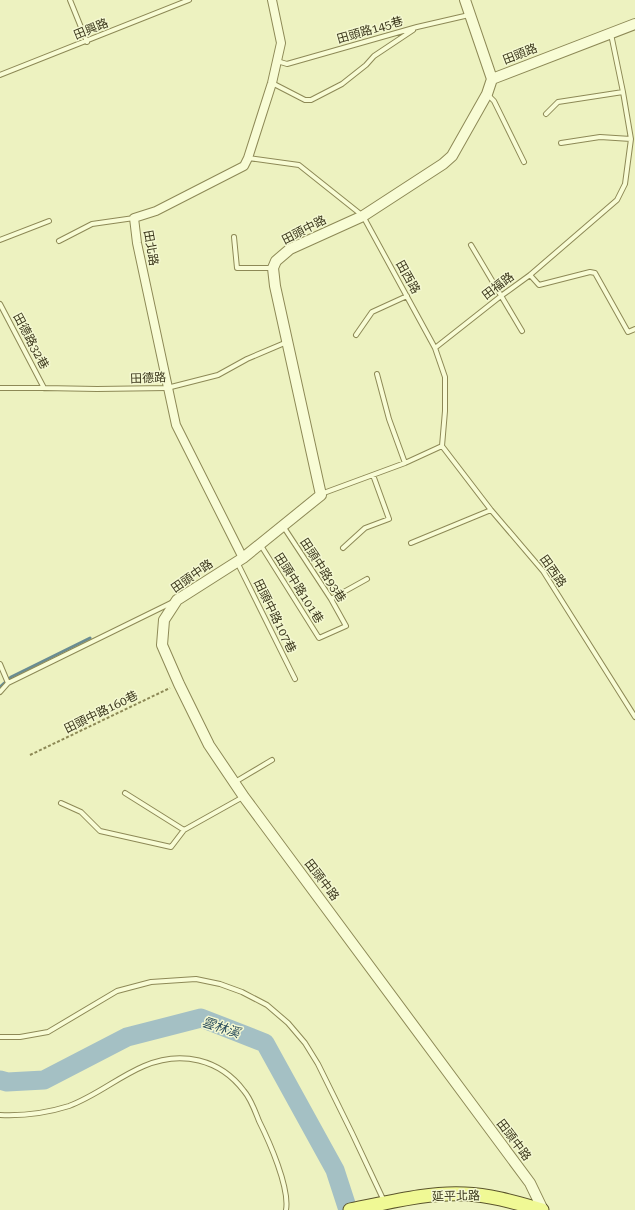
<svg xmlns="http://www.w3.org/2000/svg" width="635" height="1210" font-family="'Roboto Serif','Noto Sans TC',serif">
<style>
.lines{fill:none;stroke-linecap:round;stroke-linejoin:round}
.stream{stroke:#6a8d93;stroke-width:3}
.river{stroke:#a4c0c4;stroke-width:19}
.service-casing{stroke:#8d8956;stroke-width:6}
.minor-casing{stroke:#8d8956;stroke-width:10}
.tertiary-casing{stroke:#8d8956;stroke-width:12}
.primary-casing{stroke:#5a542b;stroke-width:15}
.path{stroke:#8d8956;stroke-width:2;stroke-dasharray:3 2;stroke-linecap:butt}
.service{stroke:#f8fcd5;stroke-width:4}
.minor{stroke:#f8fcd5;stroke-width:8}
.tertiary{stroke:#f8fcd5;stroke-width:10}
.primary{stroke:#f0f995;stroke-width:13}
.labels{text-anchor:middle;stroke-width:3;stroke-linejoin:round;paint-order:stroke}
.street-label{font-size:12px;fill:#3b371c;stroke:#f4f8d1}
.water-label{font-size:13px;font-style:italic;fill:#2a4c5c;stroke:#f4f8d1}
</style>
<rect width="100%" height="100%" fill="#edf2c0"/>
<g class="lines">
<path class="stream" d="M0,687L11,677L90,638"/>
<path class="river" d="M0,1080L7,1082L44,1080L127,1037L201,1018L265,1043L335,1170L348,1210"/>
<g class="service-casing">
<path id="service" d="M70,0L87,42
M277,61L287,64L417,27L469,15
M0,75L189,0
M272,83L305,100H311L342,84L366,65L374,56L413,30
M487,94L494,101L524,162
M546,114L558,102L623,92
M561,143L600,137L631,139
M248,158L299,165L363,216L435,348L445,377V411L442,446L405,463L321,494
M234,237L237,268H272
M0,240L49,221
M59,241L92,224L134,218
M471,245L522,331
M530,275L539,285L590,272L595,273L628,332L635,329
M0,304L44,388
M356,335L372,312L407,296
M435,348L501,296L530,275L617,200L625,184L631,139L623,92L611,34
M377,374L389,419L405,463
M0,388H44L97,389L167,388L218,375L247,359L287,342
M442,446L491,510L543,571L635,717
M411,543L491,510
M260,544L319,638L346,626L331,599L283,526
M343,548L365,528L389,519L373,475
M237,562L295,679
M331,599L367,579
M0,664L8,683L0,692
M8,683L171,603
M235,782L272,760
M125,793L184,830
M61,803L81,812L100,831L171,847L184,830L243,797
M0,1037H20L48,1032L117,991L151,982L196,979L220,984L242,992L267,1005L288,1023L305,1043L318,1064L352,1133L384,1201
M0,1115C23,1116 47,1113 69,1106C96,1096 118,1077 144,1066C181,1050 220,1059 244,1091C251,1099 255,1111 259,1121C269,1141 290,1188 286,1210"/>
</g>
<g class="minor-casing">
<path id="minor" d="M243,558L176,425L137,243L134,218L156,211L244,166L248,158L272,83L281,43L272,0"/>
</g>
<g class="tertiary-casing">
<path id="tertiary" d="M465,0L492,79
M492,79L487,94L452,156L443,164L363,216L290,249L276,261L273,268L275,286L321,495L243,558L177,600L164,620L162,645L179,684L209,745L244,797L530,1183L543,1210
M492,79L635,24"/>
</g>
<g class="primary-casing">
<path id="primary" d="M350,1210C387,1203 427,1192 465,1194C491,1195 517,1203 542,1210"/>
</g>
<path class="path" d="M30,755L170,688"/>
<use href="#service" class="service"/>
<use href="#minor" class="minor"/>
<use href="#tertiary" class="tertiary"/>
<use href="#primary" class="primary"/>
</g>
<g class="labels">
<g class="street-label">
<text transform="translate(91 29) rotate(-22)" y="4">田興路</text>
<text transform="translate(370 30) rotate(-16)" y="4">田頭路145巷</text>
<text transform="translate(520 54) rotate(-21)" y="4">田頭路</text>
<text transform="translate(304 230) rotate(-27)" y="4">田頭中路</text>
<text transform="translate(151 248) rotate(80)" y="4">田北路</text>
<text transform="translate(408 277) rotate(61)" y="4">田西路</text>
<text transform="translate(498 286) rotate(-37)" y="4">田福路</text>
<text transform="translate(31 341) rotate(62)" y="4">田德路32巷</text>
<text transform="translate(148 378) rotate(-2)" y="4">田德路</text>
<text transform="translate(323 570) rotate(57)" y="4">田頭中路93巷</text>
<text transform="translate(553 571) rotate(55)" y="4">田西路</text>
<text transform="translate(192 576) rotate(-35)" y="4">田頭中路</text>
<text transform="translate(299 588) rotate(58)" y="4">田頭中路101巷</text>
<text transform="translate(275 616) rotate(64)" y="4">田頭中路107巷</text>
<text transform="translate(101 712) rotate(-26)" y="4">田頭中路160巷</text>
<text transform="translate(322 880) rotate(53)" y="4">田頭中路</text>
<text transform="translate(514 1140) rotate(53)" y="4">田頭中路</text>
<text transform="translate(456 1196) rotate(-1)" y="4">延平北路</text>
</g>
<g class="water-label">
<text transform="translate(221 1027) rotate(18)" y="5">雲林溪</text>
</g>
</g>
</svg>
